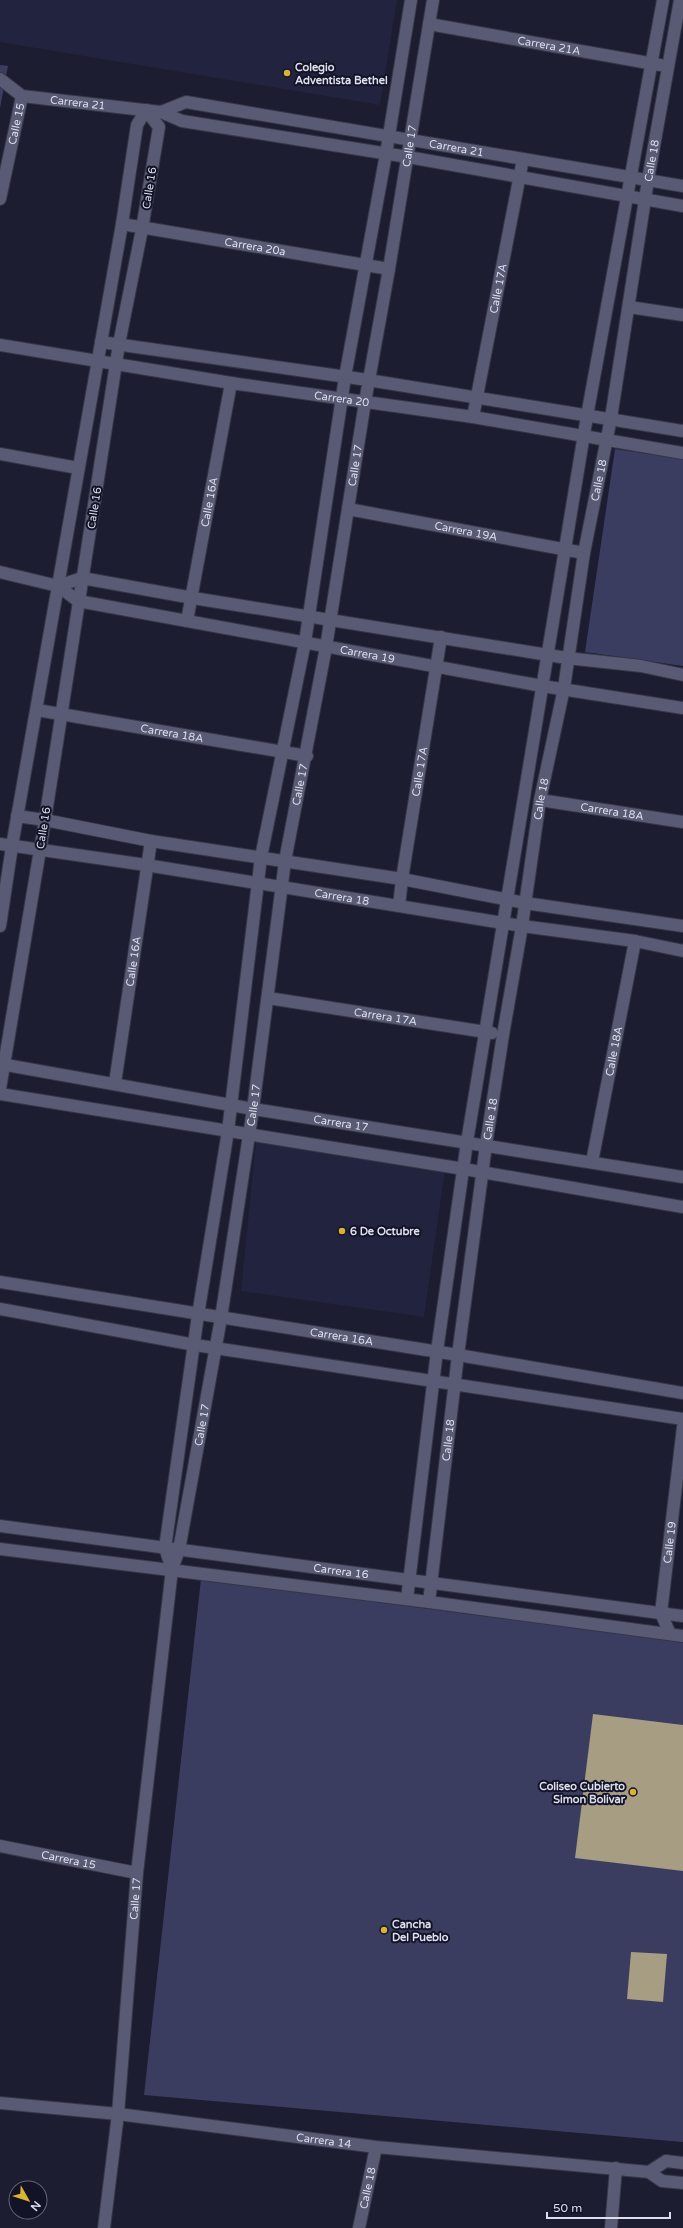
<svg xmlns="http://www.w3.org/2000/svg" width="683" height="2228" font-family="'Varela Round',sans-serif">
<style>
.built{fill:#22233e}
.green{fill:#3b3d60}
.building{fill:#a69d82}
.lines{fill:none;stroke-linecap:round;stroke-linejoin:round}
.minor-casing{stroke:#363647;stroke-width:14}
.minor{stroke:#585b73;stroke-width:12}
.poi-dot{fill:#d8b434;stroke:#131327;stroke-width:1.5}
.labels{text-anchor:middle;stroke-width:4;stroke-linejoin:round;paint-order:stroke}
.street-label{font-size:11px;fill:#dddfed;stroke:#131327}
.poi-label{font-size:11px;font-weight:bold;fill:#dddfed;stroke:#131327;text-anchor:start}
</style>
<rect width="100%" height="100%" fill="#1c1d31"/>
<path class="built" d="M0,0H397L380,105L0,42Z
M256,1141L445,1170L424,1317L241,1291Z"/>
<path class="green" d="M0,65L8,66L0,108Z
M615,449L683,459V666L585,652Z
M201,1579L683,1642V2142L144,2095Z"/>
<path class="building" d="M593,1714L683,1725V1871L575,1858Z
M631,1952L667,1954L663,2002L627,1999Z"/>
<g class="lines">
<g class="minor-casing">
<g id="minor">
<path id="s1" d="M429,24L660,65"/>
<path id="s2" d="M0,79L22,96L161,112L186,102L683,186"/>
<path d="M161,112L182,121L408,157L683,206"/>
<path id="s3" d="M0,199L22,96"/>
<path id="s4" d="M122,224L389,269"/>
<path d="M629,307L683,315"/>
<path d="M101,342L368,380L683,431"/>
<path id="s5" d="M0,345L231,383L473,417L683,453"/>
<path id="s6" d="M473,417L523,159"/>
<path d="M0,454L78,468"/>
<path id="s7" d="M348,509L584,553"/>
<path id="s8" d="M0,572L58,586L78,601L542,686L683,708"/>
<path d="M58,586L82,578L193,598L567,658L641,666L683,675"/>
<path id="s9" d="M187,621L231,383"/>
<path id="s10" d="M37,710L307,756"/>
<path id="s11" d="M540,800L683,822"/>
<path d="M17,816L45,820L151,841L402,879L525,903L683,926"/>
<path id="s12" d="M0,844L146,865L522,926L635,941L683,951"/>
<path id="s13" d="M399,906L402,879L441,637"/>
<path d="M0,926L12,846L122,224L137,125L146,110L159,127L142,229L119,344L45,820L0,1089"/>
<path id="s14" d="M268,998L492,1033"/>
<path id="s15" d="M0,1064L253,1109L683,1177"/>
<path id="s16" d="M115,1083L151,841"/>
<path d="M0,1094L464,1169L683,1207"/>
<path id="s17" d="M592,1162L635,941"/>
<path id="s18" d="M0,1282L458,1355L683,1393"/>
<path d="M0,1309L195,1345L683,1419"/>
<path id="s19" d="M0,1526L683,1616"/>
<path d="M0,1549L429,1602L683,1636"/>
<path d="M172,1569L165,1548L198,1315L228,1131L261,857L305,642L345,377L386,154L411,0"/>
<path d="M407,1599L437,1351L467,1142L587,416L663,0"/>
<path id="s20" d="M429,1602L458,1355L486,1145L503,1035L522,926L540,800L564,688L584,553L611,418L648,180L680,0"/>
<path id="s21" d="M670,1634L661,1613L683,1427"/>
<path id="s22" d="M0,1846L137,1873"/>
<path id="s23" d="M0,2103L118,2114L376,2147L649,2172L662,2181L683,2183"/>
<path d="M649,2172L666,2161L683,2163"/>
<path id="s24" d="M104,2228L118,2114L137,1873L172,1569L179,1550L221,1318L253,1109L285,861L326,647L365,402L389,269L433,0"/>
<path id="s25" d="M359,2228L376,2147"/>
<path d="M611,2228L616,2168"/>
</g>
</g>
<use href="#minor" class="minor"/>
</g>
<g class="poi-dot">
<circle cx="287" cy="73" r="4"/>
<circle cx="342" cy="1231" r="4"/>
<circle cx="633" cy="1792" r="4"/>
<circle cx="384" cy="1930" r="4"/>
</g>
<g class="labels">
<g class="street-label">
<text dy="4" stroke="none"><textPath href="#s1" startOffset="122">Carrera 21A</textPath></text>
<text dy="4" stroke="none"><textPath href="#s2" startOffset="84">Carrera 21</textPath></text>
<text dy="4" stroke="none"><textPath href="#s3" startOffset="77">Calle 15</textPath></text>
<text dy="4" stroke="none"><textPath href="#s24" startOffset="2106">Calle 17</textPath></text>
<text dy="4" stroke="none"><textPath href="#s2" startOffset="469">Carrera 21</textPath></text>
<text dy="4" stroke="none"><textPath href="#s20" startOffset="1459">Calle 18</textPath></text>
<text transform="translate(149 188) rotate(-81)" y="4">Calle 16</text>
<text dy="4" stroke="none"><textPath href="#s4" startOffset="135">Carrera 20a</textPath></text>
<text dy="4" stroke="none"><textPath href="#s6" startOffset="131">Calle 17A</textPath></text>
<text dy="4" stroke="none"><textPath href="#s5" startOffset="346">Carrera 20</textPath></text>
<text dy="4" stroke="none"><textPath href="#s24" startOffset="1782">Calle 17</textPath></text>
<text dy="4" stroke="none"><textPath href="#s20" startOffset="1135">Calle 18</textPath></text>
<text dy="4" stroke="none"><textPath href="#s9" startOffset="121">Calle 16A</textPath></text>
<text transform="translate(94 508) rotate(-81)" y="4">Calle 16</text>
<text dy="4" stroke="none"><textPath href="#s7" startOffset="120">Carrera 19A</textPath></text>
<text dy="4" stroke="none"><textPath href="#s8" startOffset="379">Carrera 19</textPath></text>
<text dy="4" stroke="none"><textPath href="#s10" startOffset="137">Carrera 18A</textPath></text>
<text dy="4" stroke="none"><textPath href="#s13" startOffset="136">Calle 17A</textPath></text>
<text dy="4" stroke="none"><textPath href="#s24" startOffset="1458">Calle 17</textPath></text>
<text dy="4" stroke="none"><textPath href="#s20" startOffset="811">Calle 18</textPath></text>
<text dy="4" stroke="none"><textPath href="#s11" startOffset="73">Carrera 18A</textPath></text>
<text transform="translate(43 828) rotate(-81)" y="4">Calle 16</text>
<text dy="4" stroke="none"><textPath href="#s12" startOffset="346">Carrera 18</textPath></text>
<text dy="4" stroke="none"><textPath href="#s16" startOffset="123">Calle 16A</textPath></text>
<text dy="4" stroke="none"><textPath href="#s14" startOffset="119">Carrera 17A</textPath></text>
<text dy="4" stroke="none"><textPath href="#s17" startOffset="113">Calle 18A</textPath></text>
<text dy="4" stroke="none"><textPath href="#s24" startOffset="1134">Calle 17</textPath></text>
<text dy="4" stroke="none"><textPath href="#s20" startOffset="487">Calle 18</textPath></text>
<text dy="4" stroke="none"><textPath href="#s15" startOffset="346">Carrera 17</textPath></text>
<text dy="4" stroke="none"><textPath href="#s18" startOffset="346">Carrera 16A</textPath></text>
<text dy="4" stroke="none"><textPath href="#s24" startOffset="810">Calle 17</textPath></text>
<text dy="4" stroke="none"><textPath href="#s20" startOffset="163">Calle 18</textPath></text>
<text dy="4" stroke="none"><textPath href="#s21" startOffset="94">Calle 19</textPath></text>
<text dy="4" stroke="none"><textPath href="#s19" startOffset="344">Carrera 16</textPath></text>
<text dy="4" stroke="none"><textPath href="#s22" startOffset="70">Carrera 15</textPath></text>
<text dy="4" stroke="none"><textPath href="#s24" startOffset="331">Calle 17</textPath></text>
<text dy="4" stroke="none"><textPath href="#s23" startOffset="326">Carrera 14</textPath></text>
<text dy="4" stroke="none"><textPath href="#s25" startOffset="41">Calle 18</textPath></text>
</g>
<g class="poi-label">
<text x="295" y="71">Colegio<tspan x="295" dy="13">Adventista Bethel</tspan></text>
<text x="350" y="1235">6 De Octubre</text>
<text x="625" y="1790" text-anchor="end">Coliseo Cubierto<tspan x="625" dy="13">Simon Bolivar</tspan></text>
<text x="392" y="1928">Cancha<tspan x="392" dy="13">Del Pueblo</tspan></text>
</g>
</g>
<g transform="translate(28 2200) rotate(129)"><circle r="19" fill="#131327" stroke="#646576"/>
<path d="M0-3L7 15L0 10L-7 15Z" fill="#d8b434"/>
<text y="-6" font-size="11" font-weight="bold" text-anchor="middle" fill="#dddfed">N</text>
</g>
<path d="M547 2212v6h123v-6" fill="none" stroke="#dddfed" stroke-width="2"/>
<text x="553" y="2212" font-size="12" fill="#dddfed" stroke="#131327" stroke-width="3" paint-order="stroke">50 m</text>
</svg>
